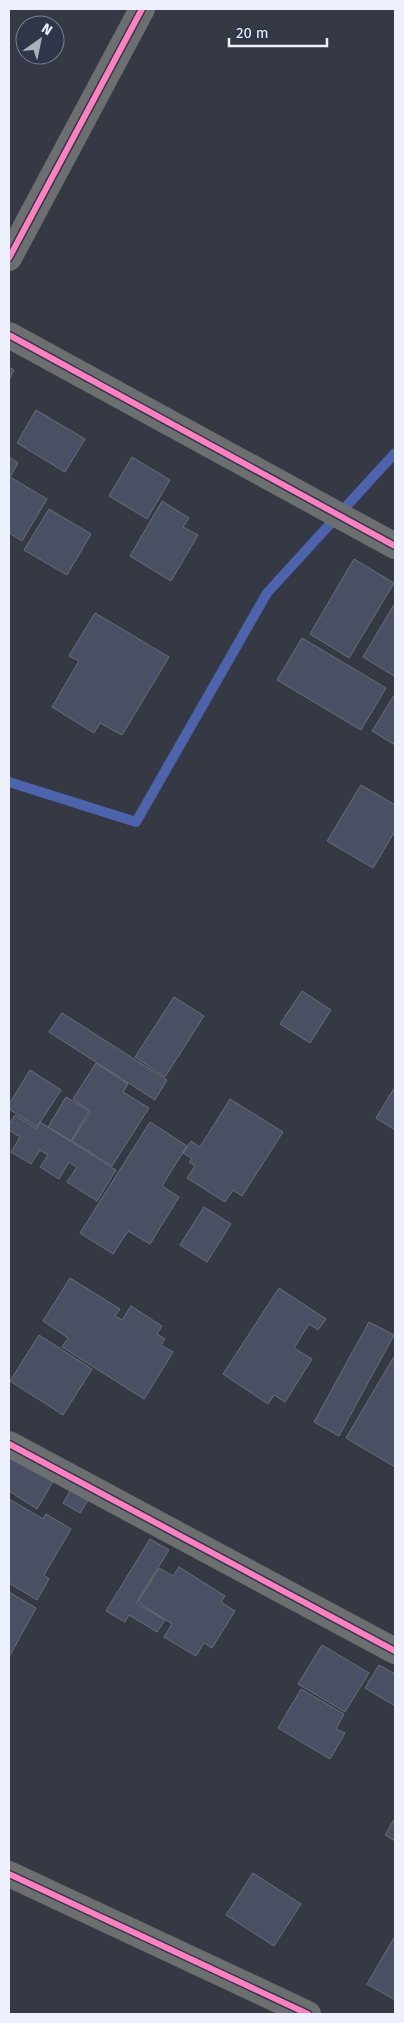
<svg xmlns="http://www.w3.org/2000/svg" width="404" height="2023" font-family="'Fira Sans',sans-serif">
<style>
.lines{fill:none;stroke-linecap:round;stroke-linejoin:round}
.stream{stroke:#4d64ac;stroke-width:10}
.building{fill:#495063;stroke:#6b6e77}
.street{stroke:#6c6f6f;stroke-width:26}
.cycleway-casing{stroke:#2f3649;stroke-width:9}
.cycleway{stroke:#ff80c0;stroke-width:6}
</style>
<rect width="100%" height="100%" fill="#353943"/>
<g class="lines">
<path class="stream" d="M9,782L136,822L267,593L395,453"/>
</g>
<path class="building" d="M9,367L14,370L9,380Z
M36,410L85,439L65,472L17,443Z
M9,457L18,463L10,477L47,499L22,541L9,533Z
M132,457L170,480L147,519L109,496Z
M162,501L189,518L183,527L198,535L171,581L130,556Z
M49,509L91,534L67,575L24,550Z
M354,559L394,583L349,658L310,634Z
M395,603V673L394,676L363,657Z
M95,613L169,657L122,735L100,723L94,733L52,707L79,661L69,656Z
M302,638L386,688L361,730L277,680Z
M395,694V745L372,731Z
M361,785L395,805V831L373,868L327,841Z
M302,991L331,1010L310,1043L280,1024Z
M174,997L204,1016L165,1077L135,1057Z
M62,1013L167,1080L155,1100L49,1032Z
M96,1063L128,1084L123,1092L149,1108L112,1166L72,1141L91,1111L73,1099Z
M30,1070L61,1090L37,1127L9,1109V1104Z
M395,1087V1130L376,1118Z
M66,1097L89,1111L71,1141L48,1127Z
M230,1099L283,1132L242,1196L233,1190L225,1202L187,1178L195,1166L189,1162L192,1159L183,1153L191,1141L200,1147Z
M15,1115L37,1129L40,1122L116,1170L97,1201L67,1182L77,1167L69,1162L59,1179L40,1167L48,1155L40,1150L31,1164L11,1152L20,1137L9,1130V1125Z
M150,1122L187,1146L162,1186L179,1197L150,1244L128,1231L113,1254L80,1233Z
M204,1207L231,1224L207,1262L180,1245Z
M70,1278L120,1309L115,1316L122,1320L131,1306L162,1326L157,1334L165,1339L161,1345L173,1352L144,1399L62,1347L68,1338L43,1321Z
M279,1288L326,1319L318,1330L309,1324L294,1348L312,1359L285,1402L274,1395L268,1404L223,1374Z
M369,1322L394,1335L339,1436L314,1422Z
M39,1335L92,1369L63,1415L10,1381Z
M395,1355V1467L346,1438Z
M9,1456L55,1478L37,1509L9,1491Z
M75,1483L92,1494L80,1513L63,1503Z
M9,1499L43,1519L46,1514L71,1529L44,1575L49,1579L37,1600L9,1583Z
M150,1539L169,1550L136,1603L165,1620L157,1632L129,1615L125,1622L106,1611Z
M179,1567L225,1596L221,1602L235,1611L212,1648L204,1643L196,1656L164,1637L172,1624L138,1602L159,1568L173,1576Z
M9,1592L36,1608L9,1657Z
M322,1645L369,1673L345,1712L298,1684Z
M379,1665L395,1674V1706L365,1688Z
M301,1689L344,1714L336,1729L345,1733L330,1759L278,1728Z
M395,1818V1841L385,1835Z
M253,1873L301,1904L274,1946L226,1915Z
M395,1936V2000L367,1984Z"/>
<g class="lines">
<path class="street" d="M9,258L142,9
M9,335L395,546
M9,1444L395,1651
M9,1874L308,2014"/>
<g class="cycleway-casing">
<path id="cycleway" d="M9,258L142,9
M9,335L395,546
M9,1444L395,1651
M9,1874L308,2014"/>
</g>
<use href="#cycleway" class="cycleway"/>
</g>
<rect width="404" height="2023" fill="none" stroke="#ecf1fd" stroke-width="20"/>
<g transform="translate(40 40) rotate(33)"><circle r="24" fill="#2f3649" stroke="#7b8191"/>
<path d="M0-4L9 19L0 12L-9 19Z" fill="#acb1bc"/>
<text y="-8" font-size="14" font-weight="bold" text-anchor="middle" fill="#ecf1fd">N</text>
</g>
<path d="M229 38v8h98v-8" fill="none" stroke="#ecf1fd" stroke-width="2.5"/>
<text x="236" y="38" font-size="15" fill="#ecf1fd" stroke="#2f3649" stroke-width="4" paint-order="stroke">20 m</text>
</svg>
